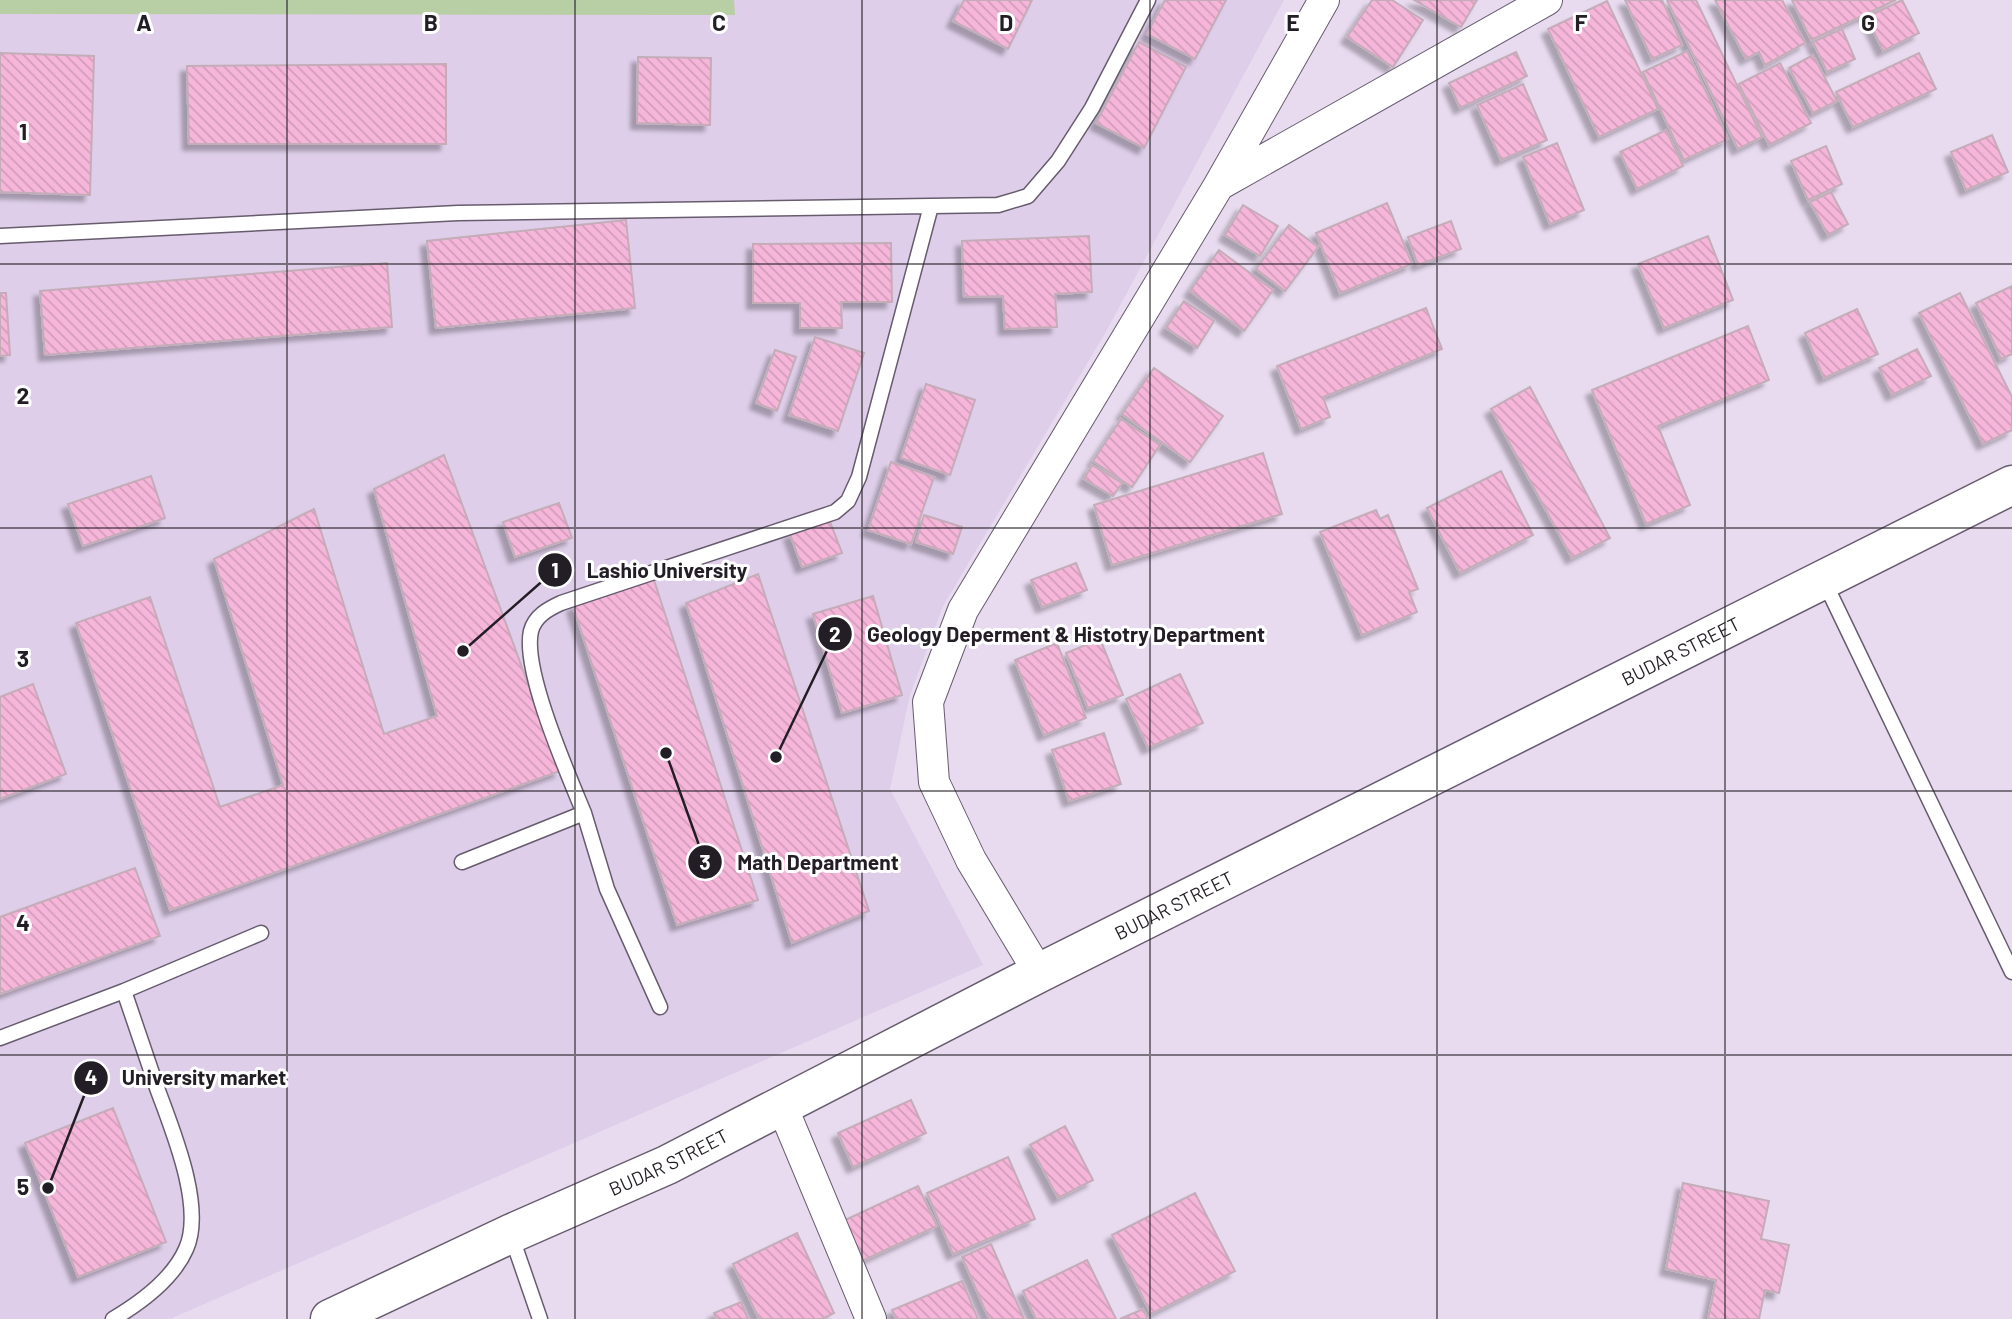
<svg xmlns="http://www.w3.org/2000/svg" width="2012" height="1319" font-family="Barlow,sans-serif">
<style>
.built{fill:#decee9}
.pitch{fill:#b8cea4}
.building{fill:url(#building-back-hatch);stroke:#c4adb9;stroke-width:2;filter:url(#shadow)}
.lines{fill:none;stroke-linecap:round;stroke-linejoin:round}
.service-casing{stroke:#675c6e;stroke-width:17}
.minor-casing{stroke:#675c6e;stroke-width:32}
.secondary-casing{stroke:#675c6e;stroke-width:41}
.service{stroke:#fff;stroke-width:14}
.minor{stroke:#fff;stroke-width:30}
.secondary{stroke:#fff;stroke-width:38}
.grid{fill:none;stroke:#231e25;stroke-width:2;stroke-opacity:0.55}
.labels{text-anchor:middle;stroke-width:6;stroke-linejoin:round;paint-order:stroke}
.street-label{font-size:19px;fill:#231e25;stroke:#fff}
.grid-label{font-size:23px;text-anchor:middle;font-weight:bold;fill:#231e25;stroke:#fff;stroke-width:6;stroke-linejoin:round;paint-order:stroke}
.leader{fill:none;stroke:#231e25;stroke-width:2.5}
.callout-dot{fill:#231e25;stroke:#fff;stroke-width:2.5}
.mark-label{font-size:21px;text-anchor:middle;font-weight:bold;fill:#fff}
.callout-label{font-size:21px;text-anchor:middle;font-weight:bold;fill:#231e25;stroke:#fff;stroke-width:6;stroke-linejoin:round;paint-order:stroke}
</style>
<defs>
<pattern id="building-back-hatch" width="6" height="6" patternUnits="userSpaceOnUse" patternTransform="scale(1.75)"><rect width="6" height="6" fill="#f6b6da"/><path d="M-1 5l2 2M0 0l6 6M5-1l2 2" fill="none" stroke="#d39cbb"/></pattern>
<filter id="shadow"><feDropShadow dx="-6" dy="6" stdDeviation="2" flood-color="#0004"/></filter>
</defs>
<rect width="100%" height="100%" fill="#e8dbf0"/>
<path class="built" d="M0,0H1284L1107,330L943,606L910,695L890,789L983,965L170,1319H0Z"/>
<path class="pitch" d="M0,0H734L735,15L0,14Z"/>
<path class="building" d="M964,0H1032L1008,49L953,21Z
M1165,0H1226L1195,59L1147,34Z
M1372,0H1392L1423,20L1393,67L1347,37Z
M1414,0H1477L1461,27Z
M1625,0H1662L1682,45L1652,59Z
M1667,0H1696L1762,137L1738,149Z
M1715,0H1782L1805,43L1765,65L1759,52L1746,59Z
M1792,0H1896L1811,40Z
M1902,0L1919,33L1883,51L1867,17Z
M1607,1L1658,109L1599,137L1548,29Z
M1842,29L1855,59L1827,72L1813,42Z
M1139,42L1186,67L1144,148L1096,123Z
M1687,51L1728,139L1684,160L1643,72Z
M1516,52L1527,76L1460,108L1449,83Z
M0,53L94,56L90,195L0,192Z
M1919,53L1936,89L1853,127L1836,92Z
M1813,55L1837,101L1813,113L1789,68Z
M638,57L711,58L710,125L637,123Z
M1780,63L1811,123L1769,145L1739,84Z
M446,64V144H189L187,66Z
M1523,84L1547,140L1501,160L1477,105Z
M1666,130L1683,166L1637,189L1620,152Z
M1992,135L2008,172L1966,190L1951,152Z
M1557,143L1584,210L1550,224L1523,157Z
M1826,146L1842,184L1808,200L1791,161Z
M1831,192L1848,224L1828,235L1810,202Z
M1387,203L1412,264L1340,293L1316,233Z
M1243,205L1278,226L1260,256L1225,235Z
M626,220L635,308L436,328L427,241Z
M1451,221L1461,249L1418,265L1408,237Z
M1289,225L1318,247L1285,291L1256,269Z
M1089,236L1092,292L1055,294L1057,327L1005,329L1003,296L964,297L962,241Z
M1708,236L1733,300L1664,328L1638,264Z
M891,243L892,302H841L842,328H800V303H753V244Z
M1219,250L1273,290L1244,331L1190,291Z
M387,263L392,327L45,355L40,291Z
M2012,286V354L2001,359L1976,303Z
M0,293H6L10,355L0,356Z
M1960,293L2012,397V430L1983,444L1919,313Z
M1184,301L1214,321L1197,348L1166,328Z
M1426,308L1442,349L1323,397L1330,417L1301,429L1277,366Z
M1857,309L1878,354L1824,378L1805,333Z
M1748,326L1769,380L1658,426L1690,505L1646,524L1592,390Z
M815,337L864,353L838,431L789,415Z
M1917,349L1931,376L1892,395L1879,368Z
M775,350L796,357L777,411L756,403Z
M1154,368L1223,416L1190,462L1122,414Z
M926,384L975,400L950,475L901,458Z
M1530,387L1610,538L1572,558L1491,409Z
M1121,419L1160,445L1132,487L1093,461Z
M1263,453L1282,514L1112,565L1094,505Z
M444,455L560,771L170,910L76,623L150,597L220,807L283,785L214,559L314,509L384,734L437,716L374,489Z
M891,462L934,477L911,544L868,530Z
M1092,465L1122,483L1113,496L1084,479Z
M1501,471L1533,535L1460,573L1427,508Z
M151,476L165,518L83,546L68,504Z
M559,503L572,538L515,557L503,522Z
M1376,510L1380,519L1388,515L1418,589L1409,592L1417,612L1362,635L1320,532Z
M924,515L962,527L953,554L916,542Z
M829,519L842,553L802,567L790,534Z
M1076,563L1087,590L1042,607L1031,580Z
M652,574L758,900L677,925L573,606Z
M758,574L869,911L792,943L686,603Z
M873,596L902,695L842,713L813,614Z
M1100,639L1123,695L1088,708L1066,653Z
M1057,643L1086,718L1044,735L1015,660Z
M1180,674L1203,723L1148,748L1126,699Z
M33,684L66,774L0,799V697Z
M1104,733L1121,784L1069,801L1052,750Z
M135,868L160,936L0,994V917Z
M911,1100L926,1133L853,1167L838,1133Z
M113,1108L166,1242L78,1277L25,1143Z
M1065,1126L1093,1180L1058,1198L1030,1145Z
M1008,1157L1035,1219L953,1254L927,1193Z
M1683,1183L1769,1201L1761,1239L1789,1245L1779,1293L1765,1290L1759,1319H1708L1716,1280L1666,1269Z
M918,1186L937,1226L862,1261L843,1221Z
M1195,1193L1235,1271L1151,1314L1112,1235Z
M797,1233L834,1313L822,1319H759L733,1264Z
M991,1244L1024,1319H989L962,1257Z
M1087,1260L1116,1319H1036L1023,1291Z
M962,1281L978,1319H896L892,1310Z
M741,1302L748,1319H716L714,1313Z
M1143,1309L1148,1319H1120Z"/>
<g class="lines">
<g class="service-casing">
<path id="service" d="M0,236L458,213L998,205L1028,196L1058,161L1092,108L1148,0
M1824,581L2012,972
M584,813C568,774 522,670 531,631C535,616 548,609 561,603L835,512L848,501L859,477L931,206
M462,862L584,813L607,889L660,1007
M0,1038L124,991L261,933
M511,1235L540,1319
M113,1319C140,1303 173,1279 186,1249C205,1207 172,1129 157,1088C146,1055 135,1023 124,991"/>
</g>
<g class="minor-casing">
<path id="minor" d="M1221,184L1547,0
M1039,973L971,860L934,782L928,702L963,610L1219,185L1324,0
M782,1106L871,1319"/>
</g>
<g class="secondary-casing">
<g id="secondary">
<path id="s1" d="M330,1319L510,1234L667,1165L1039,973L2012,485"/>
</g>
</g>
<use href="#service" class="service"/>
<use href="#minor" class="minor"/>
<use href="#secondary" class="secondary"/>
</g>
<path class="grid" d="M287,0V1319M575,0V1319M862,0V1319M1150,0V1319M1437,0V1319M1725,0V1319M0,264H2012M0,528H2012M0,791H2012M0,1055H2012"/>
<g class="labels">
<g class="street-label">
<text dy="7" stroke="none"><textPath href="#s1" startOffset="1507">BUDAR STREET</textPath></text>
<text dy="7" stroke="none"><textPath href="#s1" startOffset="940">BUDAR STREET</textPath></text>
<text dy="7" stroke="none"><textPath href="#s1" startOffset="373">BUDAR STREET</textPath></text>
</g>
</g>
<g class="grid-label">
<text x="144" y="31">A</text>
<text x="431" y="31">B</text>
<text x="719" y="31">C</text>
<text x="1006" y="31">D</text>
<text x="1293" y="31">E</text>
<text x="1581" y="31">F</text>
<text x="1868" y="31">G</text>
<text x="23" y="140">1</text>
<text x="23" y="404">2</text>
<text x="23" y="667">3</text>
<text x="23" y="931">4</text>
<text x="23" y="1195">5</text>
</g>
<path class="leader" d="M463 651L555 570M776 757L835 634M666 753L705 862M48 1188L91 1078"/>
<g class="callout-dot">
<circle cx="463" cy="651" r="7"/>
<circle cx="776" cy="757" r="7"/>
<circle cx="666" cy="753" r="7"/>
<circle cx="48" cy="1188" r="7"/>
<circle cx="555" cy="570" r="18"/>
<circle cx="835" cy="634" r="18"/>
<circle cx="705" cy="862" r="18"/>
<circle cx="91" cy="1078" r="18"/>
</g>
<g class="mark-label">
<text x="555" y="578">1</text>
<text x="835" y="642">2</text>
<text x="705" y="870">3</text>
<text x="91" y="1085">4</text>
</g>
<g class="callout-label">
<text x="667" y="578">Lashio University</text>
<text x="1066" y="642">Geology Deperment &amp; Histotry Department</text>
<text x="818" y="870">Math Department</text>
<text x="204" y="1085">University market</text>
</g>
</svg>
